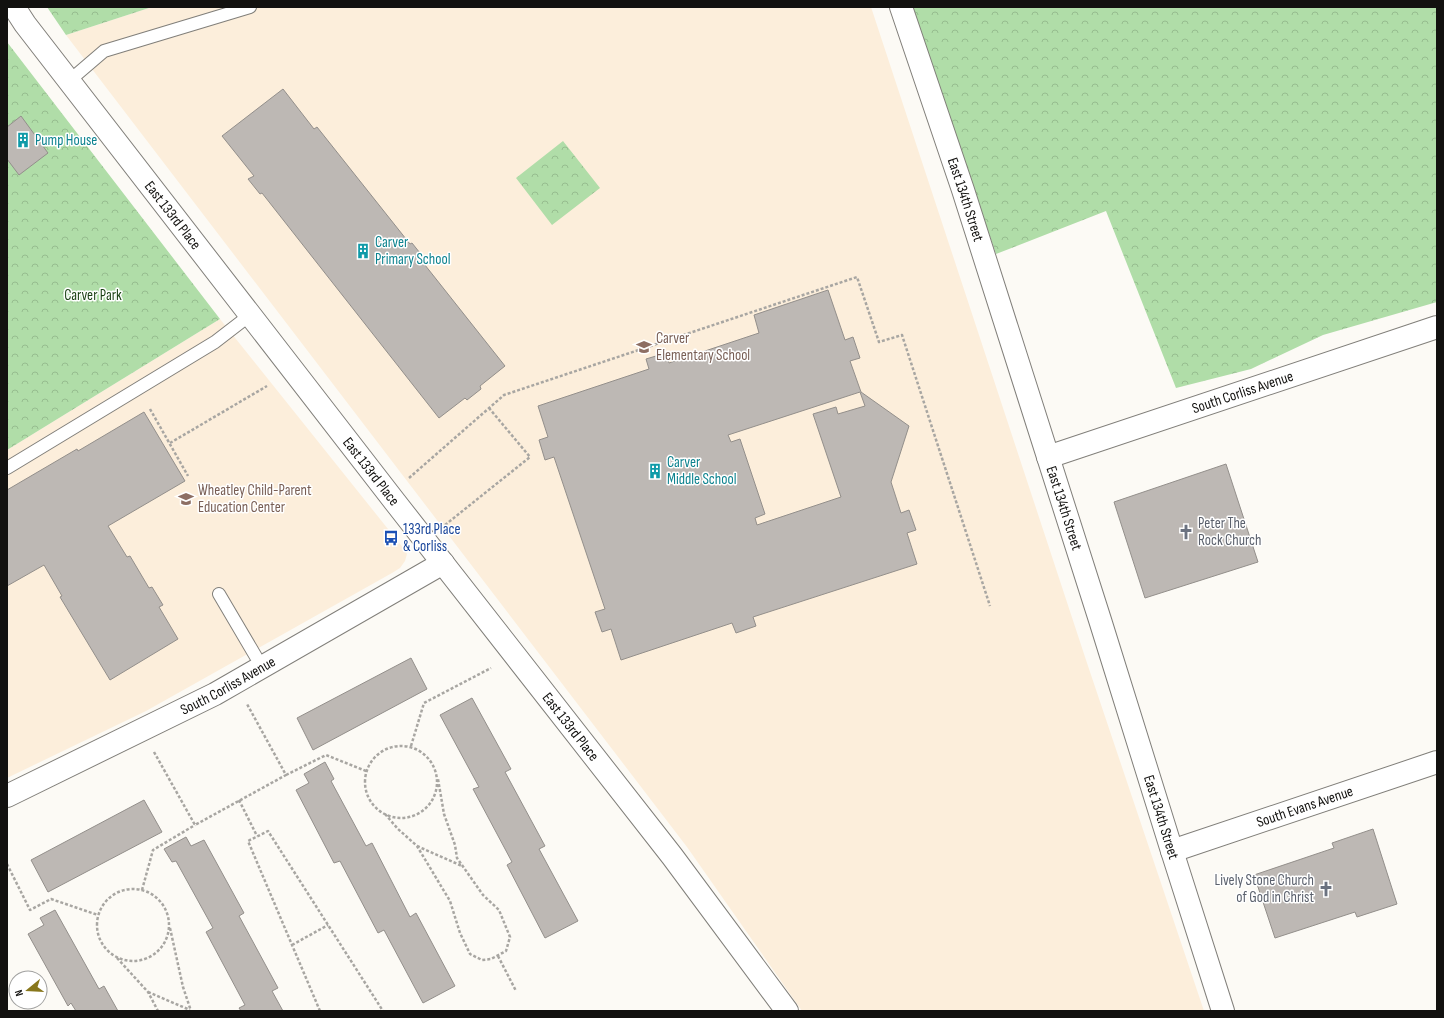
<svg xmlns="http://www.w3.org/2000/svg" width="1444" height="1018" font-family="'Sofia Sans Condensed',sans-serif">
<style>
.education{fill:#fceedb}
.forest{fill:url(#forest-crowns)}
.building{fill:#bdb8b4;stroke:#938f8b;fill-rule:evenodd}
.lines{fill:none;stroke-linecap:round;stroke-linejoin:round}
.lane-casing{stroke:#817f7a;stroke-width:14}
.street-casing{stroke:#817f7a;stroke-width:24}
.path{stroke:#a8a6a2;stroke-width:2.5;stroke-dasharray:3 2;stroke-linecap:butt}
.lane{stroke:#fff;stroke-width:12}
.street{stroke:#fff;stroke-width:22}
.labels{text-anchor:middle;stroke-width:3;stroke-linejoin:round;paint-order:stroke}
.culture-label{font-size:15px;fill:#0d838f;stroke:#fff;text-anchor:start}
.street-label{font-size:15px;fill:#12110f;stroke:#fff}
.park-label{font-size:15px;fill:#193f12;stroke:#fff}
.education-label{font-size:15px;fill:#785e54;stroke:#fff;text-anchor:start}
.worship-label{font-size:15px;fill:#5b616d;stroke:#fff;text-anchor:start}
.transit-label{font-size:15px;fill:#164399;stroke:#fff;text-anchor:start}
</style>
<defs>
<pattern id="forest-crowns" width="20" height="18" patternUnits="userSpaceOnUse"><rect width="20" height="18" fill="#b0dda8"/><path d="M2 6a3 3 0 1 1 6 0M12 15a3 3 0 1 1 6 0" fill="none" stroke="#96bd8f"/></pattern>
</defs>
<rect width="100%" height="100%" fill="#fcfaf5"/>
<path class="education" d="M152,7H871L1086,660L1204,1011H802L687,847L66,35Z
M220,319L404,549L407,554L405,561L400,568L392,573L146,711L7,778V450Z"/>
<path class="forest" d="M47,7H152L66,35Z
M911,7H1437V302L1323,335L1251,369L1176,388L1106,211L996,254Z
M7,42L220,319L7,450Z
M563,141L600,188L552,225L516,178Z"/>
<path class="building" d="M283,89L314,129L317,127L410,244L412,243L424,258L421,260L505,366L480,386L481,389L467,400L465,398L439,418L262,193L260,194L248,179L254,176L222,136Z
M21,116L48,153L19,175L7,159V127Z
M828,290L845,340L853,337L860,358L850,361L861,392L909,426L891,482L901,513L909,510L916,530L907,533L917,564L753,617L756,626L736,633L732,623L621,660L611,629L602,632L595,612L605,609L554,457L545,460L539,440L548,437L538,406L649,369L646,359L666,353L669,363L759,333L754,315ZM860,392L865,406L838,414L836,407L813,414L841,497L757,525L755,518L765,514L740,439L731,442L728,435Z
M144,412L185,481L108,526L127,557L130,556L149,588L152,587L163,605L159,607L178,639L110,680L60,597L62,596L44,565L7,586V490L77,449L78,451Z
M1226,464L1258,562L1145,598L1114,502Z
M411,658L427,689L313,750L297,718Z
M472,698L511,769L505,772L545,846L539,849L578,921L545,938L507,865L512,862L473,789L479,787L440,715Z
M325,762L334,779L331,781L366,846L372,843L410,917L416,913L455,986L423,1003L384,930L378,933L340,861L334,863L296,790L309,783L304,774Z
M144,800L162,832L48,892L31,860Z
M1373,829L1397,904L1357,917L1355,912L1275,938L1254,875L1334,848L1332,843Z
M186,837L191,846L204,840L244,913L239,916L278,988L272,991L283,1011H241L239,1008L245,1005L206,932L213,928L176,861L172,862L164,849Z
M55,910L99,989L104,986L118,1011H76L71,1003L68,1006L28,934L44,925L40,918Z"/>
<g class="lines">
<g class="lane-casing">
<path id="lane" d="M69,81L104,51L250,7
M7,468L215,342L250,315
M219,594L262,667"/>
</g>
<g class="street-casing">
<g id="street">
<path id="s1" d="M14,7L25,24L395,502L672,856L787,1011"/>
<path id="s2" d="M901,7L963,190L1100,620L1172,851L1223,1011"/>
<path id="s3" d="M1048,457L1437,327"/>
<path id="s4" d="M7,796L215,694L443,563"/>
<path id="s5" d="M1172,851L1437,762"/>
</g>
</g>
<path class="path" d="M150,409L188,476
M170,443L267,386
M409,478L504,395L857,277L879,342L902,335L990,606
M445,525L530,457L489,408
M365 782a36 36 0 1 1 72 0a36 36 0 1 1-72 0Z
M411,746L424,703L491,668
M154,752L195,825L286,775L247,704
M286,775L326,755L366,771
M239,800L257,836
M385,814L398,829L417,846L450,901L460,933L470,954L482,960L491,959L506,951L510,937L499,910L483,895L457,858L455,845L444,814L438,779
M417,846L462,866
M7,864L30,910L51,899L98,915
M97 925a36 36 0 1 1 72 0a36 36 0 1 1-72 0Z
M142,890L153,850L195,825
M170,928L183,987L191,1011
M292,945L328,925
M498,956L516,991
M117,958L148,992L158,1011
M148,992L190,1010
M320,1011L248,841L268,831L383,1011"/>
<use href="#lane" class="lane"/>
<use href="#street" class="street"/>
</g>
<defs>
<g id="building-bare" transform="scale(1.2)"><path d="M-4-6H4V6H1V3H-1V6H-4ZM-2.5-4.3h1.7v1.8h-1.7ZM.8-4.3h1.7v1.8H.8ZM-2.5-1h1.7V.8h-1.7ZM.8-1h1.7V.8H.8Z" fill="#0f9aa8" stroke="#fff" stroke-width="2.5" paint-order="stroke"/></g>
<g id="school-bare" transform="scale(1.2)"><path d="M0-5L7-2L0 1L-7-2ZM-4 1L0 2.5L4 1V4Q0 6-4 4Z" fill="#8d6e63" stroke="#fff" stroke-width="2.5" paint-order="stroke"/></g>
<g id="church-bare" transform="scale(1.2)"><path d="M-1.2-6h2.4v3.5h3.3v2.4h-3.3V6h-2.4V-.1h-3.3v-2.4h3.3Z" fill="#6b7280" stroke="#fff" stroke-width="2.5" paint-order="stroke"/></g>
<g id="bus-bare" transform="scale(1.2)"><path d="M-5-6H5V4H4V6H2V4H-2V6H-4V4H-5ZM-3.5-4V0h7V-4ZM-3.5 1.2v1.5H-2V1.2ZM2 1.2v1.5H3.5V1.2Z" fill="#1a4fb4" stroke="#fff" stroke-width="2.5" paint-order="stroke"/></g>
</defs>
<g fill-rule="evenodd">
<use href="#building-bare" x="23" y="140"/>
<use href="#building-bare" x="363" y="251"/>
<use href="#school-bare" x="644" y="347"/>
<use href="#building-bare" x="655" y="471"/>
<use href="#school-bare" x="186" y="499"/>
<use href="#church-bare" x="1186" y="532"/>
<use href="#bus-bare" x="391" y="538"/>
<use href="#church-bare" x="1326" y="889"/>
</g>
<g class="labels">
<g class="culture-label">
<text x="35" y="145">Pump House</text>
<text x="375" y="247">Carver<tspan x="375" dy="17">Primary School</tspan></text>
<text x="667" y="467">Carver<tspan x="667" dy="17">Middle School</tspan></text>
</g>
<g class="street-label">
<text dy="5" stroke="none"><textPath href="#s2" startOffset="203">East 134th Street</textPath></text>
<text dy="5" stroke="none"><textPath href="#s1" startOffset="262">East 133rd Place</textPath></text>
<text dy="5" stroke="none"><textPath href="#s3" startOffset="205">South Corliss Avenue</textPath></text>
<text dy="5" stroke="none"><textPath href="#s1" startOffset="586">East 133rd Place</textPath></text>
<text dy="5" stroke="none"><textPath href="#s2" startOffset="527">East 134th Street</textPath></text>
<text dy="5" stroke="none"><textPath href="#s4" startOffset="247">South Corliss Avenue</textPath></text>
<text dy="5" stroke="none"><textPath href="#s1" startOffset="910">East 133rd Place</textPath></text>
<text dy="5" stroke="none"><textPath href="#s5" startOffset="140">South Evans Avenue</textPath></text>
<text dy="5" stroke="none"><textPath href="#s2" startOffset="851">East 134th Street</textPath></text>
</g>
<g class="park-label">
<text x="93" y="300">Carver Park</text>
</g>
<g class="education-label">
<text x="656" y="343">Carver<tspan x="656" dy="17">Elementary School</tspan></text>
<text x="198" y="495">Wheatley Child-Parent<tspan x="198" dy="17">Education Center</tspan></text>
</g>
<g class="worship-label">
<text x="1198" y="528">Peter The<tspan x="1198" dy="17">Rock Church</tspan></text>
<text x="1314" y="885" text-anchor="end">Lively Stone Church<tspan x="1314" dy="17">of God in Christ</tspan></text>
</g>
<g class="transit-label">
<text x="403" y="534">133rd Place<tspan x="403" dy="17">&amp; Corliss</tspan></text>
</g>
</g>
<rect width="1444" height="1018" fill="none" stroke="#12110f" stroke-width="16"/>
<g transform="translate(28 990) rotate(252)"><circle r="19" fill="#ffffff" stroke="#a0a09f"/>
<path d="M0-3L7 15L0 10L-7 15Z" fill="#88771c"/>
<text y="-6" font-size="11" font-weight="bold" text-anchor="middle" fill="#12110f">N</text>
</g>
</svg>
